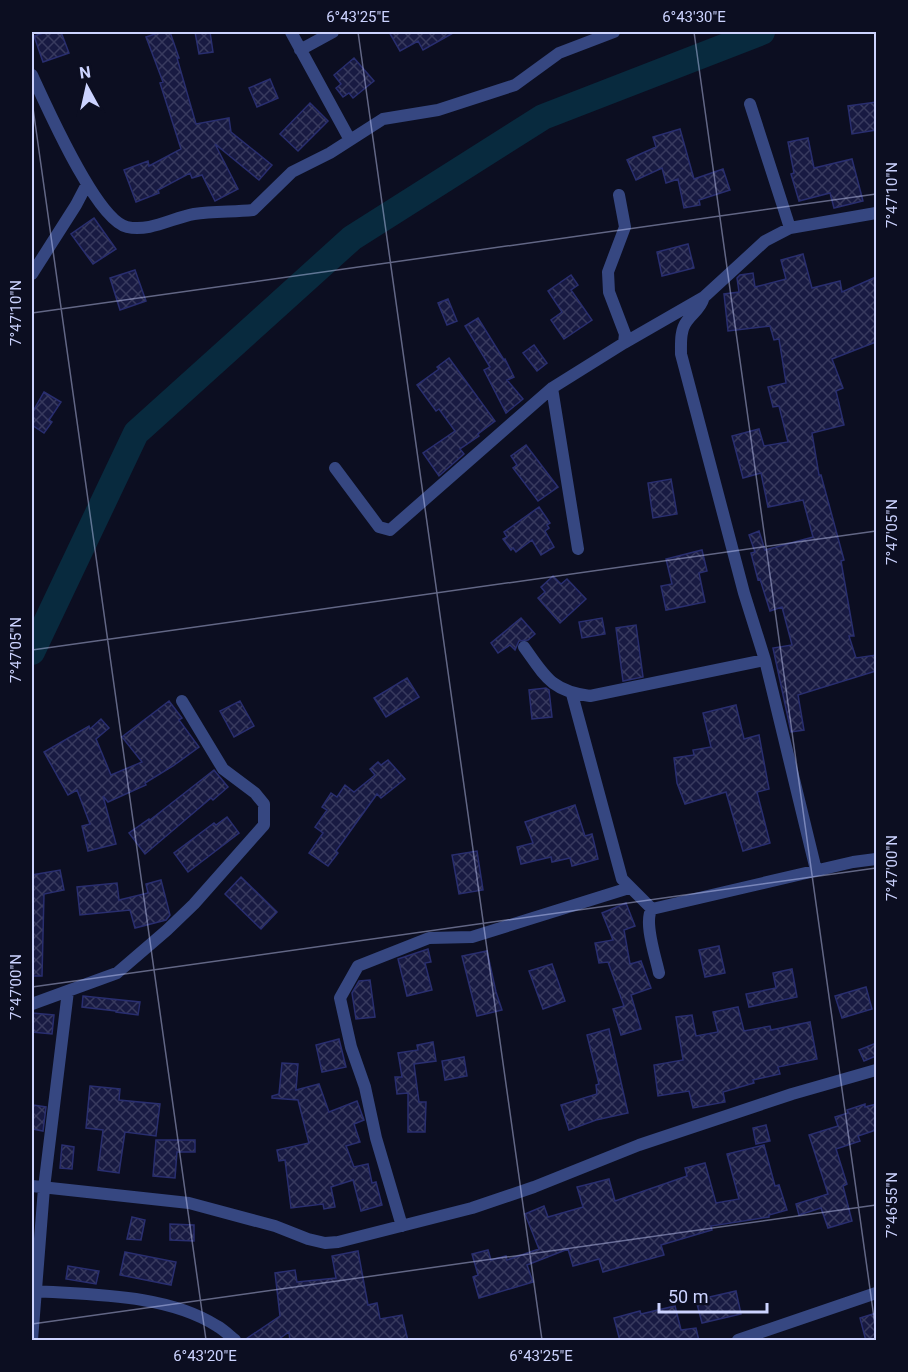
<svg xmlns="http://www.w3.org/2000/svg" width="908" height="1372" font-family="Roboto,sans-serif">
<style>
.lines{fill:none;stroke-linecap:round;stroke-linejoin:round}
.river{stroke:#082a3e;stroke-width:26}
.building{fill:url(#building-cross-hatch);stroke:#292e6f;stroke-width:1.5}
.street{stroke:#364781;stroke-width:12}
.ticks{fill:none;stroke:#ccd3ff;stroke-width:1.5;stroke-opacity:0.45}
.neatline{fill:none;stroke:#ccd3ff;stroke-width:2}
.ticks-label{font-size:15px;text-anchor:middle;fill:#ccd3ff}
</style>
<defs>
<pattern id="building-cross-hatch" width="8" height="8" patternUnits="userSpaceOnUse" patternTransform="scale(1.5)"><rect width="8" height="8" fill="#181a42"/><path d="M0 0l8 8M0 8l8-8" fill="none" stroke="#383a5e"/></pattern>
</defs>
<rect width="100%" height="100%" fill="#0c0e21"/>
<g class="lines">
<path class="river" d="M32,652L136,433L352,238L543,117L762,32"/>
</g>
<path class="building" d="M46,32H61L69,53L43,62L34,36Z
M161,32H170L179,58H177L196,124L229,118L231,132L272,165L259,180L215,144L238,189L215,201L202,175L192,178L190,173L158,190L159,193L136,202L124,170L148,161L149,166L181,149L160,83L163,82L146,37Z
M195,32H210L213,52L199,54Z
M389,32H455L423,50L418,41L400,51Z
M354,58L374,81L353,98L349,93L343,97L336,88L341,84L334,75Z
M270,79L278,98L257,107L249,88Z
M876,102V130L852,134L848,106Z
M310,103L328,121L298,151L280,134Z
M680,129L694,179L723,169L730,190L699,200L700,205L684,208L678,179L666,183L662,168L636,180L627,160L656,147L653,137Z
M808,138L814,168L852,159L863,201L834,208L830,193L799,201L791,174L794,173L788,142Z
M94,218L116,249L93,264L71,234Z
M688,244L694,268L662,276L657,252Z
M803,254L812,288L840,281L842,292L876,277V342L832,359L843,388L836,391L844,425L812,433L819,475H821L844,560L841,561L854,636H849L856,658L876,655V671L798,695L804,730L791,732L773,648L792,645L782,607L770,611L760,579L758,580L751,553L755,552L749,535L759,531L765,550L813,537L803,500L768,507L761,473L743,478L732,436L759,429L764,446L788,442L779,406L773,407L768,387L786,383L779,339L774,340L770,326L728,331L724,294L739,292L737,278L740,275L753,273L755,287L786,279L781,260Z
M135,270L146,301L120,310L110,278Z
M571,275L578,285L571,290L592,320L564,339L551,320L562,312L548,291Z
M448,299L457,321L447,325L438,303Z
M478,318L504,360L505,359L514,377L507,380L523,399L506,413L484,370L490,367L465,326Z
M534,345L547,363L537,371L523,353Z
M449,358L495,421L478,434L479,436L460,449L464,454L439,476L423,453L455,431L439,409L436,411L417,385L439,369L437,367Z
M44,392L61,402L49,420L52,422L44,433L32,425V413Z
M526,445L558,487L538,501L513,468L517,465L511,456Z
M671,479L677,514L653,518L648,483Z
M539,507L550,523L547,525L549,528L545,531L554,547L541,555L532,540L516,552L513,548L511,550L503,539L507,537L504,532Z
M702,550L707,571L699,573L705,602L666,610L661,586L672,584L666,559Z
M553,576L561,584L567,579L586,599L560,623L538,598L545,592L541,587Z
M521,618L535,634L528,640L519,641L515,650L510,645L498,653L491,643Z
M602,618L605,634L582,638L579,622Z
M636,625L643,677L623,681L616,628Z
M407,678L419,697L386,717L374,698Z
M546,688L549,690L552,717L532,719L529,690Z
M169,701L182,718L179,720L199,747L173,766L145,783L146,785L108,802L103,796L116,844L88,851L82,826L90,824L77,790L68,795L44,752L89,726L90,729L101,719L109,728L96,739L111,775L142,762L122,737Z
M240,701L254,726L234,737L220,711Z
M736,705L744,739L759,735L769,789L757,792L770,843L743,851L726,792L685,804L677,783L674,758L694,755L693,750L711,747L703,713Z
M388,760L405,779L381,798L377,794L336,851L338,853L328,866L309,853L323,833L315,827L327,810L322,807L331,793L337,797L345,785L354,792L375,775L370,769L378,762L381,765Z
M214,770L228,787L213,800L211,798L145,854L129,833L149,819L150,820Z
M575,805L585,836L592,834L598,859L572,866L570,858L552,862L551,857L521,864L517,847L533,843L525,822Z
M227,817L239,833L188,872L174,853L214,823L216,825Z
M477,851L483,890L459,894L452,855Z
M60,870L64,890L44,894L42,976H32V875Z
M241,877L277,912L261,929L225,894Z
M161,880L170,915L166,920L135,928L130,910L80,915L77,887L117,883L119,900L148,893L146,884Z
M626,903L635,926L624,930L630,964L641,961L651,988L631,995L641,1029L621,1035L613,1009L624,1006L608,962L599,963L595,943L613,940L602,913Z
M719,946L725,973L705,977L699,950Z
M428,949L431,962L425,963L432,990L407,996L398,959Z
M487,951L496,992L502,1010L477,1016L462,956Z
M552,964L565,1001L543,1009L529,971Z
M792,969L797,997L749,1007L746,994L776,988L773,973Z
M370,980L375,1017L356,1019L352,993L359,981Z
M866,987L872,1009L842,1018L835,996Z
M83,996L140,1002L138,1015L116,1012V1011L82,1007Z
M738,1007L744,1031L770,1026L771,1030L810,1022L817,1059L778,1067L780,1074L753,1080L754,1083L723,1092L725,1102L693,1108L689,1091L658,1096L654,1065L683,1060L676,1017L692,1015L696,1036L718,1032L713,1012Z
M32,1013L54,1015L52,1034L32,1032Z
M609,1029L628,1113L596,1120L569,1130L561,1105L597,1094L596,1085L599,1084L587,1035Z
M339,1039L346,1067L322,1072L316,1045Z
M433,1042L436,1061L414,1064L419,1102H426L425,1132H408V1093L397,1094L395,1077H402L398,1053L418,1050L417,1045Z
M876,1043V1056L864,1061L859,1050Z
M464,1057L467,1076L445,1080L442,1061Z
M282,1063L298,1064L296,1090L319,1084L329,1112L357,1101L364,1120L354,1124L360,1142L346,1146L354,1167L368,1164L372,1183L376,1182L382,1205L361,1211L353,1180L331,1187L335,1207L324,1209L323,1204L291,1208L285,1160L279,1161L277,1150L309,1143L298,1100L272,1098V1096L279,1094Z
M90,1086L120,1089L119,1100L160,1104L156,1136L125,1132L119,1173L98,1170L103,1130L86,1128Z
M865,1104V1107L876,1104V1130L858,1136L860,1141L836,1149L847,1184L843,1186L852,1221L828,1228L821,1208L799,1215L796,1204L828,1194L809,1135L838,1126L835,1117L848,1113L847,1110Z
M33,1105L46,1107L43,1131L32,1129Z
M766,1125L770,1141L756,1144L753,1128Z
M156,1140H195V1152H177L175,1178L153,1176Z
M62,1145L74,1147L72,1169L60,1168Z
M764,1145L775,1186L779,1185L787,1210L769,1215V1217L711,1226L712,1230L661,1245L664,1255L603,1272L599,1259L573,1266L568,1249L527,1265L533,1282L479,1298L473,1277L478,1275L472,1254L488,1250L491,1260L506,1256L507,1260L539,1249L525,1214L544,1206L548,1217L583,1207L577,1187L609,1179L615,1201L687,1176L685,1168L705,1163L716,1203L739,1199L727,1154Z
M132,1217L145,1220L141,1240L127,1239Z
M170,1224L194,1225V1241L170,1240Z
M358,1251L368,1305L377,1303L380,1319L402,1315L408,1341H290L289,1332L276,1341H243L280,1316L275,1273L295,1270L297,1282L336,1278L332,1256Z
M125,1252L176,1262L171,1285L120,1275Z
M68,1266L99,1271L96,1284L66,1279Z
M736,1291L741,1314L702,1323L696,1300Z
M675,1306L681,1330L696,1328L699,1341H620L614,1318L640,1311L641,1314Z
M876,1313V1341H866L860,1318Z"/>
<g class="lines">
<path class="street" d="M291,32L350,140
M300,50L333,32
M32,75C46,105 96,220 127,227C150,232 172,218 194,214C213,211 234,212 253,210L292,172L330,153L383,119L438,110L515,85L559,53L614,32
M750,104L790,228
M32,274L76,205L87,184
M704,297C700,310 694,311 687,321C680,330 681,343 681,354L744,593L765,660L816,870
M624,343L704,297L765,241L790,228L876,213
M552,388L578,549
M335,468L379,527L390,530L552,388L624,343L625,334L609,292L608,272L625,227L619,195
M524,647C545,676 551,691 590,696L765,660
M572,694L622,879L652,909
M659,973C656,958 643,921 652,909L853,862L876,859
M32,1004L117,973L167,930L194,904L264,825V804L255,793L223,769L182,701
M32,1186L189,1203L275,1226L308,1239L325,1243L338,1242L472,1208L534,1187L639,1145L792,1094L876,1070
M402,1226L376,1138L365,1087L351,1047L340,998L358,966L429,938L472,937L629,888
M35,1291C93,1295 167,1294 217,1326C224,1330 230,1336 235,1340
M32,1340L44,1188L68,991
M738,1340L876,1293"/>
</g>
<path class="ticks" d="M358,32L542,1340M694,32L876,1332M32,101L206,1340M32,313L876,194M32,650L876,531M32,987L876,868M32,1324L876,1205"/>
<rect width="908" height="1372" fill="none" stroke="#0c0e21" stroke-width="66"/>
<g transform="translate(87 87) rotate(352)" stroke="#0c0e21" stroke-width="4.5" paint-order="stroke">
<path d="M0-4.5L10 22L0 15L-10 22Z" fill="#ccd3ff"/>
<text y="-9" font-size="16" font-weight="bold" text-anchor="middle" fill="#ccd3ff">N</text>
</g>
<path d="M659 1303v9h108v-9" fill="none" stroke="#ccd3ff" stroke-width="3"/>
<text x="668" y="1303" font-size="18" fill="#ccd3ff" stroke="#0c0e21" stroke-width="4.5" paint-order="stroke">50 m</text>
<rect x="33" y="33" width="842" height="1306" class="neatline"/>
<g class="ticks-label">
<text x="358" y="22">6°43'25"E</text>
<text x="694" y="22">6°43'30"E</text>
<text transform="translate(892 195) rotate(-90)" y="5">7°47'10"N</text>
<text transform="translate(16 313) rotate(-90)" y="5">7°47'10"N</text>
<text transform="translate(892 532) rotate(-90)" y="5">7°47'05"N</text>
<text transform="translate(16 650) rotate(-90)" y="5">7°47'05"N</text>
<text transform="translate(892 868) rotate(-90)" y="5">7°47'00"N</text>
<text transform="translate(16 987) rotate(-90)" y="5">7°47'00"N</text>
<text transform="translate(892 1205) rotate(-90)" y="5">7°46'55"N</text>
<text x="205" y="1361">6°43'20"E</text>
<text x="541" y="1361">6°43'25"E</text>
</g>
</svg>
